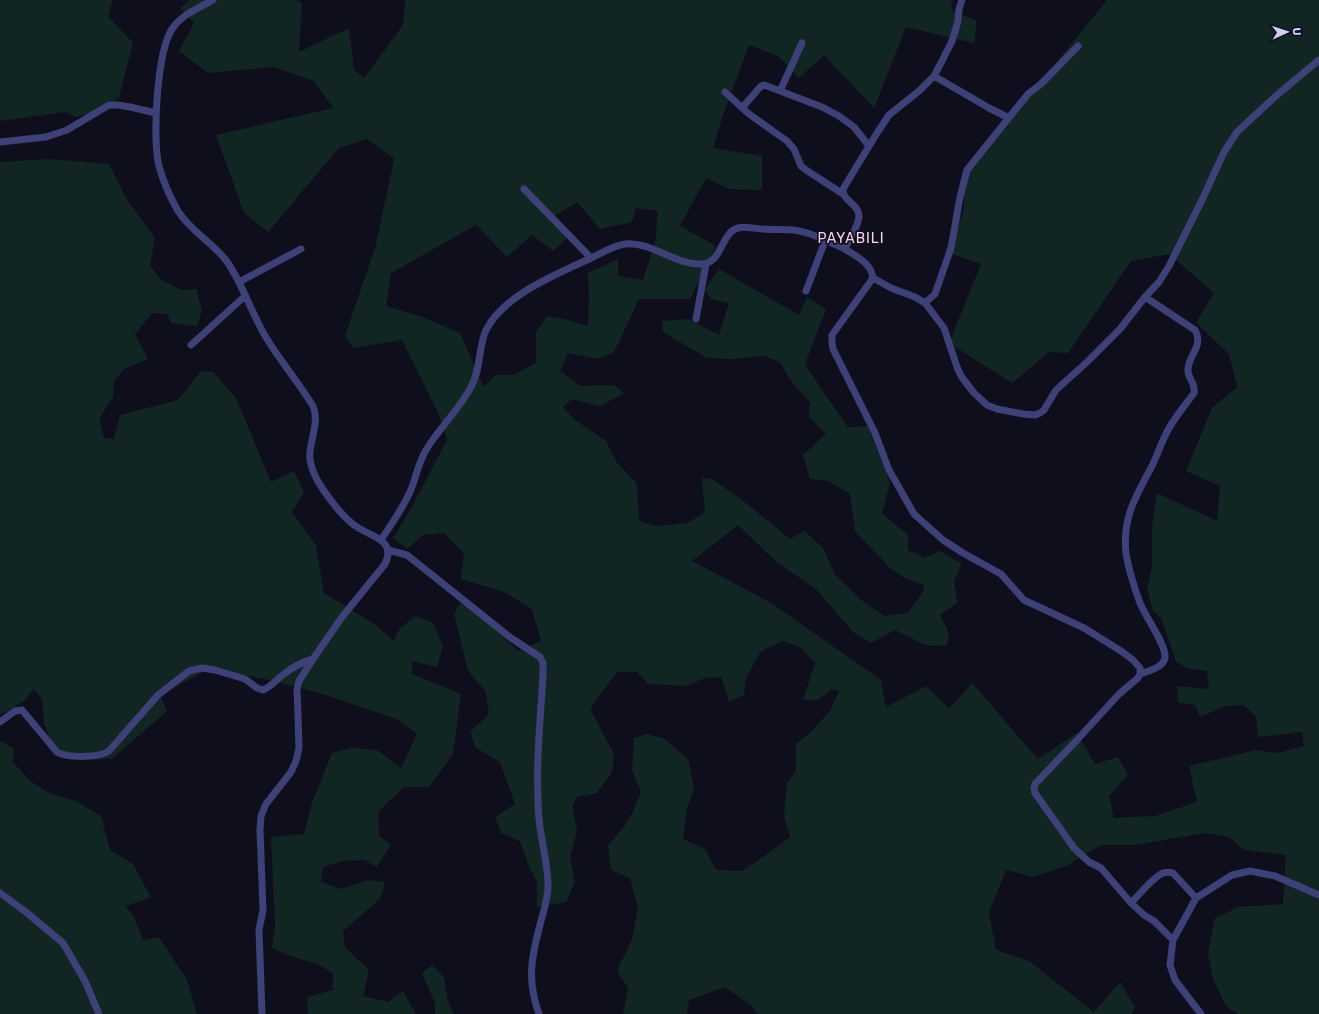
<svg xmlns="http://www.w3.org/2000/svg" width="1319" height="1014" viewBox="0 0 1319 1014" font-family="Rubik,sans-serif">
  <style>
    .green { fill: #112623; fill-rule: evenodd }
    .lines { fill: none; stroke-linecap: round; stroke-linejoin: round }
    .street { stroke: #3d4177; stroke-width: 7 }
    .labels { text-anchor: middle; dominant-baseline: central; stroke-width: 3.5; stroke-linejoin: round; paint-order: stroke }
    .quarter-label { font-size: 14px; letter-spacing: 1px; fill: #fad0ef; stroke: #0f0e1d }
  </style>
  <rect width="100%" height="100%" fill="#0f0e1d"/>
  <path class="green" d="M0,0H113L108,16L133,43L119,98L97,111L76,117L65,112L0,121Z
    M190,0H295L302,3L299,52L349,28L354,70L364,78L403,25L405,0H951L953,11L977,21L974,43L906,27L874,108L824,55L799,78L778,56L749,45L722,118L713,148L762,156V190L729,189L706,178L680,226L716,246L690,299H639L614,352L597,359L568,353L560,371L580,386L614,385L624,393L600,406L572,399L563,407L575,420L606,441L617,463L637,484L639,521L656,526L688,523L705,512L702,478L712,479L746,503L790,539L804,531L823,548L836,576L860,599L884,616L908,613L923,592L924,585L905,578L890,568L855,531L850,494L828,481L810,479L803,455L826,434L809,417L810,402L793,384L780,362L764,356L734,359L707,358L663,332L662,321L688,319L719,335L729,303L711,299L705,289L719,269L799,315L807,297L826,309L805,364L826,396L848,427L868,426L890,483L882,513L908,535V550L925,558L940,551L962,564L954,581L957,603L940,615L949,633L947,646L925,645L895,630L871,643L853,632L817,590L777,562L738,525L692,561L771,603L881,680L886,707L926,686L949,709L972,683L1038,759L1077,733L1095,764L1118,757L1128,775L1109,796L1114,818L1155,816L1197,802L1189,766L1256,750L1278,753L1304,746L1302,732L1258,737L1256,716L1243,705L1226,706L1200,717L1195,705L1178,702L1177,686L1209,689L1207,671L1186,668L1176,661L1161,618L1153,611L1147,589L1152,568V527L1157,493L1217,521L1220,486L1186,471L1212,408L1237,387L1229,354L1196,323L1214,293L1169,254L1131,261L1068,353L1049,352L1012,383L949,343L981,264L948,253L964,209V176L1107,0H1319V1014H1238L1226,1006L1213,979L1208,954L1215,918L1239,907L1283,904L1286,855L1244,850L1229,837L1205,833L1135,845H1101L1066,866L1033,877L1006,870L989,912L996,950L1029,961L1094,1012L1120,982L1135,1007L1131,1014H758L752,1006L725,987L689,1000L687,1014H623L628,988L617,971L632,939L638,908L630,878L611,870L608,845L624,827L632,814L641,792L632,770L634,738L647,734L665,739L688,759L694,788L687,809L683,839L705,849L716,870L742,871L763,857L790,837L784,816L787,783L796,771V744L811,732L830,711L839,691L831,689L818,700H803L815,663L800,647L783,641L761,651L746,678L744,695L729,701L721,677L705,678L686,686L648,684L637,672H617L590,709L614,754L612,772L597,793L577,797L572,806L577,831L570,857L575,882L566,902L537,907V882L528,864L520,841L501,833L495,817L515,804L500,762L476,748L470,732L489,714L486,692L468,671L454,614L460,603L476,611L518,651L541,641L532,609L504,592L461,579L464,553L444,533L423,535L407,549L393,538L409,512L447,440L439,415L402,340L353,348L345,336L376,245L394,159L367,139L339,148L268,232L244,213L216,135L333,108L314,81L274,67L208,73L179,51L194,23L180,8ZM577,202L600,229L632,222L636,208L658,211L655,243L643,280L618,276V259L588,273L589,298L588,326L568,320L547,316L536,332V363L513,375H495L484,387L460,333L422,317L386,306L391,273L476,225L507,257L532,235L553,251L568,237L552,218Z
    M48,159L109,164L126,198L155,238L150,265L160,279L181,290L196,289L202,310L197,326L171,323L167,314L152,313L135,334L148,359L124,369L114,381L113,397L99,419L104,438L114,439L120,415L178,400L201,371L213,372L236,398L271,482L294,471L304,492L292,512L316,545L324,593L374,624L394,641L400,628L416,616L433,623L443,646L437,667L412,661V674L461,694L453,754L429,787H404L378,812L379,836L391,845L377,867L364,860L342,861L323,867L321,882L341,889L368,880L385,882L380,899L343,931L345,947L369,970L363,996L388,1002L403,991L416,1014H308L307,997L333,990V973L317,964L290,956L272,948L275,925L271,837L304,834L312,803L332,753L352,748L377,750L401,768L417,734L396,719L326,695L265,679L220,670H206L160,696L167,711L112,759L85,760L66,758L57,754L44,724L42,699L34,689L24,701L4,713L0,714V162Z
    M0,741L14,748L13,762L30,781L51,794L76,801L101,816L110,850L133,864L151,898L125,906L133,915L143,940L159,937L187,980L197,1014H0Z
    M432,965L444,977L448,1001L454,1014H435V1003L422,973Z"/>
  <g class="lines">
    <path class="street" d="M213,0C199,8 181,15 172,29C157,52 152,139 159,166C163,181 170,197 178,211C191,232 214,243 228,263C244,287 252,315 267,339C281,362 299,383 313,406C319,420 312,436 310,451C308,470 322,489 333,503C339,511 346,519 354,525C370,537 397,539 385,564L342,617L313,659L299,681L297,690L298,715L299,748L296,761L291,772L266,804L261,816L260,830L263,910L259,930L262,1014
      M962,0L959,9L958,21L952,41L942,61L934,76L919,91L889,115L877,133L843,189C842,201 859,204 859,216C859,225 849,240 845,249C857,257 871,263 873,278L832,335V342L833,349L875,433L889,470L914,514L943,540L963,553L1001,574L1024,600L1084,628L1121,651L1133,660L1140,668V674L1138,678L1119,694L1077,740L1035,784L1034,788L1035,793L1074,848L1089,862L1101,868L1131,903L1144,915L1154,921L1173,940
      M934,76L989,108L1009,118
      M780,91L802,43
      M725,92L749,114L787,141L794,149L801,166L806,170L843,194
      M742,108L760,87L764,85L767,86L822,107L839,116L854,127L869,146
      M0,142L46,137L67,130L109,105H118L130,107L156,113
      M524,189L591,258
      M873,278L891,288L915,297L925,303L944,328L957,367L961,376L974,393L987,405L997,409L1023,414L1035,415L1040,413L1044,410L1056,390L1087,362L1120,329L1145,297L1159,282L1169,266L1202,200L1224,152L1237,132L1277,95L1319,60
      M239,282L301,249
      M806,291L825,241
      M925,303L935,294L951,248L960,197L967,170L1028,94L1041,84L1078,46
      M696,319L706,264
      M191,345L245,296
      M381,540C390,526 401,511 408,496C416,481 417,465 426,450C439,428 459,410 471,387C481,370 478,348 486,330C504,295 555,275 589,259C600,254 612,246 625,244C651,241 676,266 703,264C720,262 721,240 732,231C741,224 753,229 764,229C773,230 783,229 793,230C811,232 829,242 845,249
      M388,550L407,555L511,638L540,657L543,663V676C540,724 535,771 539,819C541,841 548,863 548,886C548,899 543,912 540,925C531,958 527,981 539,1014
      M1140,674C1148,671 1163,668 1165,658C1167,646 1145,616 1140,603C1135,590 1128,567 1126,553C1122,516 1137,495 1153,464C1158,453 1162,441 1168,430C1175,417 1185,405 1194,393C1196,383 1187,378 1188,369C1189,354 1204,346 1195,330L1145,297
      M0,722L15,711L22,710L57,752C67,758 99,758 109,751L158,695L189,671L202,668L215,670L245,679L257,688L263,690C271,687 277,679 284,674C293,667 302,662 313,659
      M0,893L26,912L63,943L85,981L99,1014
      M1131,903C1139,895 1153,877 1163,873C1166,872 1169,872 1173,873L1196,898
      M1201,1014L1175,980L1170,965L1173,940L1196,898L1232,875L1250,871L1275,876L1319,895"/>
  </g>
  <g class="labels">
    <g class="quarter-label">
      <text x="851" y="238">PAYABILI</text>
    </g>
  </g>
  <g transform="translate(1287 32) rotate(87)" stroke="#0f0e1d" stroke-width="3" paint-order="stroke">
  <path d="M0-3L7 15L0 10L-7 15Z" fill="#cfcefa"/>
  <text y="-6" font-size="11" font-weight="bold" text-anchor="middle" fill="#cfcefa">U</text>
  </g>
</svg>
